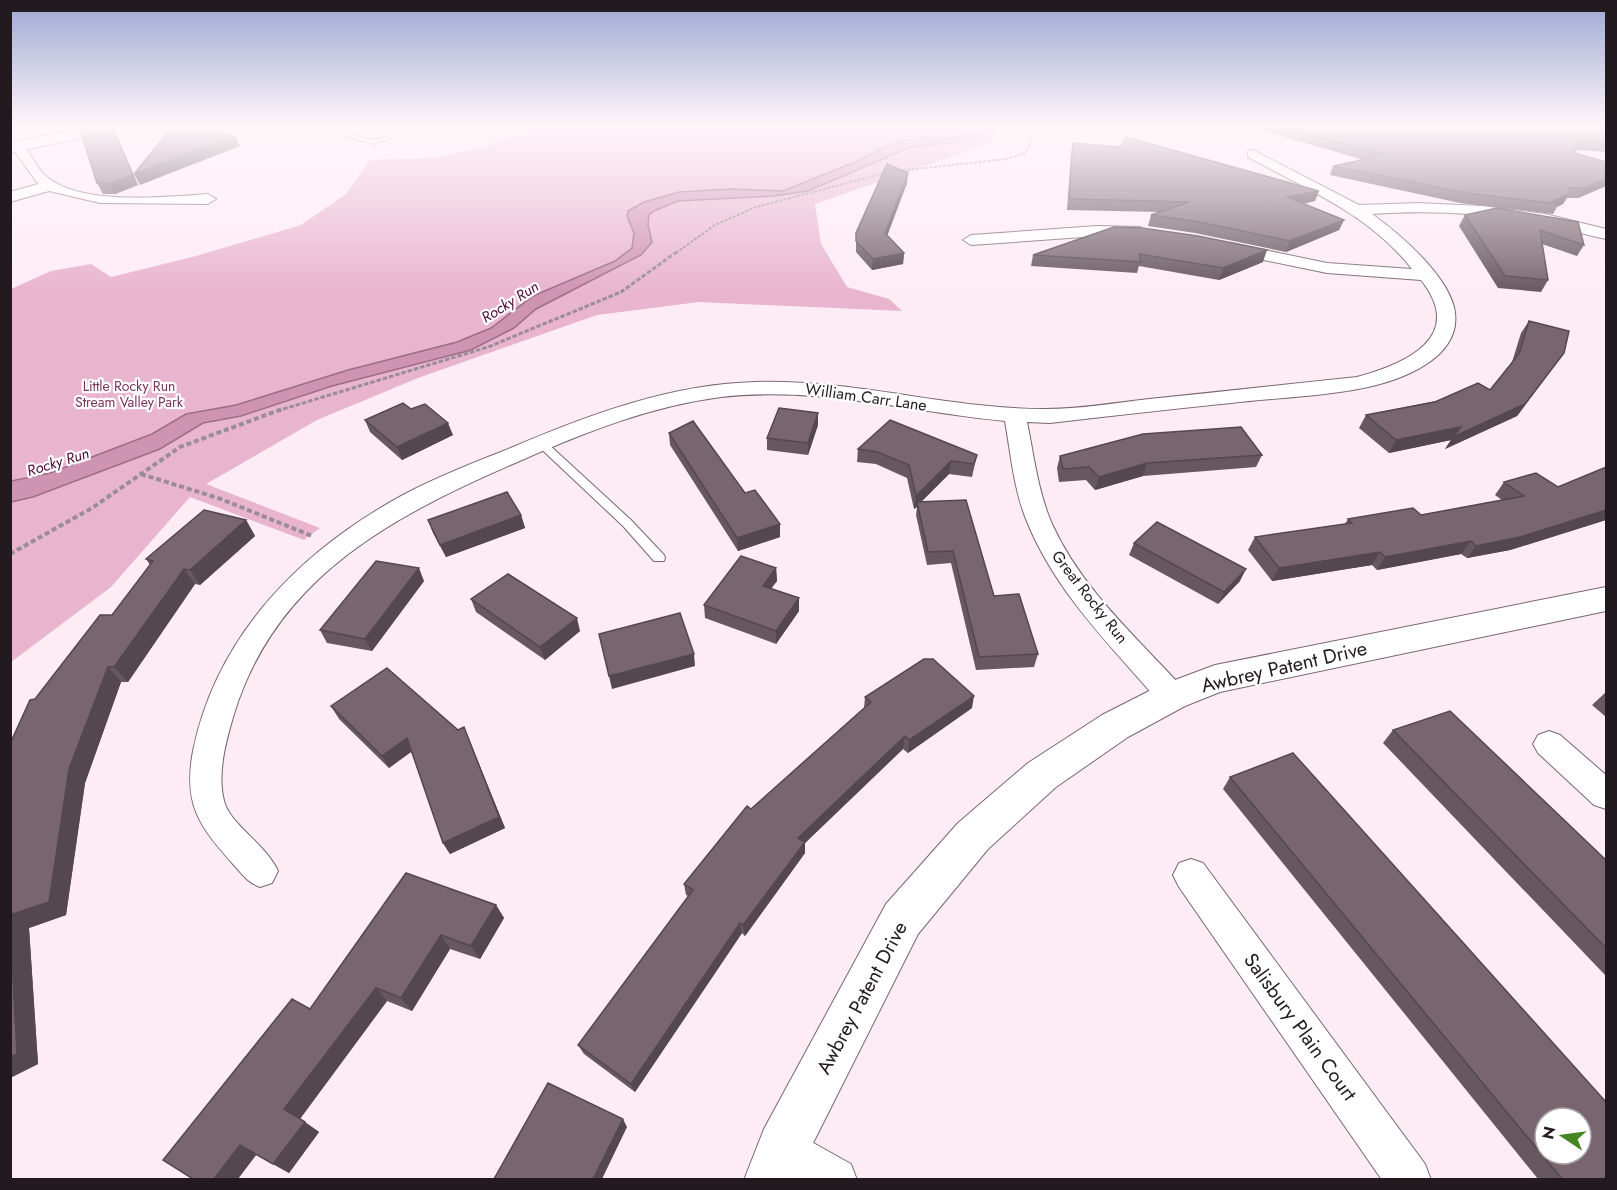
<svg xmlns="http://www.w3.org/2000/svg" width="1617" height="1190" viewBox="0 0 1617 1190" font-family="Jost,sans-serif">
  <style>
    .green { fill: #e8b4ce }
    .water { fill: #d094b3; stroke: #9c6f86; stroke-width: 1.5 }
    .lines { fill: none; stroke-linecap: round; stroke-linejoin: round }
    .lane-casing { stroke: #796670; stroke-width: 2 }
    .street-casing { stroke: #796670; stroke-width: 2 }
    .secondary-casing { stroke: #796670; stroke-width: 2 }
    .path-far2 { stroke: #9b8d94; stroke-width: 2; stroke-dasharray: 3 1.5; stroke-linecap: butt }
    .path-far1 { stroke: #9b8d94; stroke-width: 3; stroke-dasharray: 4.5 2; stroke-linecap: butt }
    .path { stroke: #9b8d94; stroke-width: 4; stroke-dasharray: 5 3; stroke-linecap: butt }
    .lane { fill: #fff; fill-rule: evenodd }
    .street { fill: #fff; fill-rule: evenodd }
    .secondary { fill: #fff; fill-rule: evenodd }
    .wall { fill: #67575f }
    .shaded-wall { fill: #54474e }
    .building { fill: #78656f; stroke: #54474e; stroke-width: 1.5; fill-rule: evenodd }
    .labels { text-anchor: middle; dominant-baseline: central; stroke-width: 4.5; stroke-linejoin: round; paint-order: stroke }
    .far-park-label { font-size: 14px; fill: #7b325d; stroke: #fff }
    .far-water-label { font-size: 15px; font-style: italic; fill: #4e0636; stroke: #fff }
    .street-label { font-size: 16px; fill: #221a1e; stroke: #fff }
    .near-street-label { font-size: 20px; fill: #221a1e; stroke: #fff }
  </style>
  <rect width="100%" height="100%" fill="#feecf4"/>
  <path class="green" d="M531,127H1026L987,137L999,140L815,204L821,244L847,287L889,299L902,311L699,302L597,315L418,378L317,420L206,484L320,528L304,540L190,497L111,587L11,662V289L51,271L91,264L111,277L196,256L301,225L346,194L370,160L434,158L489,145Z"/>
  <path class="water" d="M985,127H1004L978,135L967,141L911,147L808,191L774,196L678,201L654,211L649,215L648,225L652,242L641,255L536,309L514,328L471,350L332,386L241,416L203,423L160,449L33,497L11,502V481L50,473L152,434L186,414L236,405L348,370L457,342L491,328L533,296L615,261L632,248L634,233L627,216L628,211L644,202L679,192L730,189L783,191L855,162L894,142L918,138L956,137Z"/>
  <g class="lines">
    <g class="lane-casing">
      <path id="lane" d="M312,127C333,127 351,137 372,139C386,141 404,127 421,127L374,144Z
        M541,440L545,441L631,520L664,555L665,558L664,561H654L623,526L537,445L535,443Z"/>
    </g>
    <g class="street-casing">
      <path id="street" d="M18,142L23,143C31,155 38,172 51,180C88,205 165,197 208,194L216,199L208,204L100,203L49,191L10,202V192L38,184L11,146Z
        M1253,150L1359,205L1418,203L1482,206L1545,214L1606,229V239C1585,235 1565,228 1543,224C1487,213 1429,210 1372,214C1400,234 1445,273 1454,307C1466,359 1397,382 1358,389C1316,397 1273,398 1231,403C1171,409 1110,416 1050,423L1027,422C1034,456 1038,492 1052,524C1081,588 1136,637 1183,688L1187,696L1183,704L1172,708L1161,704C1113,648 1057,594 1028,524C1014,492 1011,455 1005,421C910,412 817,386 721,397C651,406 586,432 522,460C397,514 277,574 234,714C226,741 216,776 225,804C232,825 266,845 278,871L272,883L260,887C247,882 242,874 233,864C199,826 183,804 193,751C217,634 302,550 403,495C438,476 476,462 513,447C590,414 672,384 756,382C854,379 948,409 1045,409C1080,409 1115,403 1149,399C1218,392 1288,384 1357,377C1404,364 1467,338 1421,280L1327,273L1225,252L1223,248L1225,244L1231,243L1327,263L1412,269C1370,215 1306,189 1248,157V151Z
        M1097,226L1140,227L1148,232L1140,237L1097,236L971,245L963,240L971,235Z
        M1549,731L1560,735L1606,775V809L1594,805L1538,753L1533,744L1538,735Z
        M1191,859L1203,863L1425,1164L1431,1180H1382L1179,887L1173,875L1179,863Z
        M783,1126L851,1164L857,1180C820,1180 778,1189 761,1148L768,1133Z"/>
    </g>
    <g class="secondary-casing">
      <path id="secondary" d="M85,127H118L110,132L10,153V143Z
        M1606,587V611L1220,692L1185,706L1128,737L1056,787L988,849L918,934L805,1159L798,1180H744L764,1129L886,904L958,823L1028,763L1102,715L1159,686L1215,665Z"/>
    </g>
    <path class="path-far2" d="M898,171L1006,159L1025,153L1034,135L1045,127
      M676,253L715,225L756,207L885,173"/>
    <path class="path-far1" d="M277,411L488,347L621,292L678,251"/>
    <path class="path" d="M141,474L221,499L312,536
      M10,554L92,508L180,447L282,409"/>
    <use href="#lane" class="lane"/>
    <use href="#street" class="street"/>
    <use href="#secondary" class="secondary"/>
  </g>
  <path class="wall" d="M88,127H113L138,185L115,194H103L97,183Z
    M1250,127H1606V152L1576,150L1575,153L1606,162V186L1578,198H1567L1563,204L1557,207L1553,214L1460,203L1330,175L1333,166L1364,160Z
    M1073,143L1315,201L1303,204L1344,220L1339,230L1286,252L1195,233L1148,226L1151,215L1160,212L1067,210L1071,153Z
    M907,183L887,236L904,253L903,264L872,270L856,252V233Z
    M1497,208L1584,245L1577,256L1542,244L1548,280L1541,292L1498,288L1459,226L1465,215Z
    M1114,227L1263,262L1219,280L1139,266L1137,273L1031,266L1033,255Z
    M1529,321L1564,353L1517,416L1445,449L1451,440L1389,453L1359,428L1366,415L1490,390L1512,362L1521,333Z
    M411,409L453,435L402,460L370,432L365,420Z
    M818,425L808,455L767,450V438Z
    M669,433L745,493L780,537L738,551L670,445Z
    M858,449L977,455L972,477L949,474L921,502L1038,654L1034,667L976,670L951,563L927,565L916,515L917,507L914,509L907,478L876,464L857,462Z
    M1262,455L1256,467L1143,476L1095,490L1086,480L1059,482L1057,468L1060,456Z
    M1504,482L1606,520L1510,550L1467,558L1461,554L1377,570L1372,565L1272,581L1248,550L1255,537L1345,524L1348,519L1421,515L1502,500L1495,495Z
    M521,515L525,528L446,557L433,533L428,520Z
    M246,520L255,536L200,585L195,584L128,682H121L85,783L66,915L29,928L38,1064L10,1078V744L35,699L112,615L150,565L146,559Z
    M1134,543L1240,581L1218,604L1129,555Z
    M776,568L777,581L771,588L799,598V611L776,644L705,618L704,605Z
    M424,581L372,651L327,643L320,630Z
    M471,599L580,631L545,660L476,612Z
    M1606,692V717L1592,705Z
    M865,697L972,708L908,753L903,749L805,843V853L745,936L742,933L635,1092L584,1054L578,1045L688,896L686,895L684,884L751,809L864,708Z
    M331,706L458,730L464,727L505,828L450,854L443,843L411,751L389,768L339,719Z
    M1393,730L1606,860V976L1383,743Z
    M1230,777L1603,1179H1538L1223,789Z
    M496,905L504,918L480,959L450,949L412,1011L387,1001L300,1119L319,1132L289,1173L257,1155L310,1009Z"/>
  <path class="shaded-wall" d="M112,127L115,131L138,185L115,194L109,184Z
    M235,136L240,146L140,185L134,174Z
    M908,173L907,183L884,244L885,233Z
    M1606,179V186L1578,198L1584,188Z
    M1319,191L1315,201L1283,208L1287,197Z
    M1569,194L1563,204L1557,207L1559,204L1553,201Z
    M1344,220L1339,230L1286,252L1290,241Z
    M1267,250L1263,262L1219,280L1223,268Z
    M904,253L903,264L872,270L873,259Z
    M1564,353L1517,416L1445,449L1451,440L1389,453L1396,440L1461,427Z
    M818,413V425L808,455V443Z
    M448,423L453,435L402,460L397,447Z
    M951,461L949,474L918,505L917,502V507L914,509L916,496Z
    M1147,463L1143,476L1095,490L1099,477Z
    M1606,510V520L1510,550L1467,558L1476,546Z
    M521,515L525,528L446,557L440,545Z
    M246,520L255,536L200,585L190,570Z
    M780,524V537L738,551L737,538Z
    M1471,541L1461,554L1377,570L1385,557Z
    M1380,552L1372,565L1272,581L1279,568Z
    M419,568L424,581L372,651L365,639Z
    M776,568L777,581L764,598L763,586Z
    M184,569L195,584L128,682L114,667Z
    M1246,569L1240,581L1218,604L1224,592Z
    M799,598V611L776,644V631Z
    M577,618L580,631L545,660L540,647Z
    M694,654L695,666L612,689L609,676Z
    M108,667L121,682L85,783L66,915L29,928L38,1064L10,1078V915L69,769Z
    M974,696L972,708L908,753L909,740Z
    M464,727L505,828L450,854L443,843Z
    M905,736L903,749L805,843V853L745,936L743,925L798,838Z
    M407,738L414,750L389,768L382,756Z
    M496,905L504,918L480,959L471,946Z
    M740,923L742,933L635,1092L631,1084Z
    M441,935L450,949L412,1011L401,998Z
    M376,988L387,1001L299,1120L284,1109Z
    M623,1119L627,1127L602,1179H593Z
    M305,1122L319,1132L289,1173L273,1164Z
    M240,1145L257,1154L238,1179H214Z"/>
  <path class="building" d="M88,127H112L133,175L109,184L97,183L80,130Z
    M172,127H203L235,136L134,174Z
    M1284,127H1606V142L1577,140L1575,153L1606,162V179L1584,188H1568L1569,194L1553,201L1559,204L1465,193L1333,166L1386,155Z
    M1126,137L1319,191L1287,197L1344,220L1290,241L1199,222L1151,215L1189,202L1069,199L1073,143L1120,147Z
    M887,164L908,173L885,233L904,253L873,259L856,241V233Z
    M1497,208L1578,222L1584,245L1540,230L1548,280L1505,276L1465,215Z
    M1114,227L1142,228L1198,236L1267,250L1223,268L1139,254L1141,262L1033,255Z
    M1529,321L1569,331L1564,353L1525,404L1453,437L1461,427L1396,440L1366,415L1435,402L1478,383L1490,390L1519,354Z
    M403,403L411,409L425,404L448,423L397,447L365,420Z
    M779,408L818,413L808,443L767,438Z
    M890,420L977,455L974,464L951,461L916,496L909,465L877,452L858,449Z
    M693,421L745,493L755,490L780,524L737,538L669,433Z
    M1241,427L1262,455L1147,463L1099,477L1089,467L1063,469L1060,456L1143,434Z
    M1606,467V510L1520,537L1476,546L1471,541L1385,557L1380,552L1279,568L1255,537L1352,523L1348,519L1413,508L1421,515L1524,496L1504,482L1536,473L1558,487Z
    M507,492L521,515L440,545L428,520Z
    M966,500L994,596L1019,594L1038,654L979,657L953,551L928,552L917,502Z
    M204,510L246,520L190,570L184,569L114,667H108L69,769L49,902L10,915V744L30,700L35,699L100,615H112L153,561L146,559Z
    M1157,522L1246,569L1224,592L1134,543Z
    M741,556L776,568L763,586L799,598L776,631L704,605Z
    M376,561L419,568L365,639L320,630Z
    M508,574L577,618L540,647L471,599Z
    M680,613L694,654L609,676L599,634Z
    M924,659H933L974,696L909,740L905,736L798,838L805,842L743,925L740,923L631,1084L578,1045L693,890L684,884L747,806L751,809L871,702L865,697Z
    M387,668L458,730L464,727L499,817L443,843L407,738L382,756L331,706Z
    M1450,711L1606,860V948L1393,730Z
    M1293,753L1606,1102V1177L1603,1179H1562L1230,777ZM1545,1118H1581V1154H1545Z
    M406,873L496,905L471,946L441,935L401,998L376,988L284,1109L305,1122L273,1164L240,1145L214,1179H193L163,1160L292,999L310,1009Z
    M10,920L17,1054L10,1057Z
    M548,1083L623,1119L593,1179H494Z"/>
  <linearGradient id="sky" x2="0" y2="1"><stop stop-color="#9ea7d3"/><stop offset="0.43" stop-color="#fff6fa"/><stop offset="1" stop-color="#fff6fa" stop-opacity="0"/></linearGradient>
  <rect width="1617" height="294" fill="url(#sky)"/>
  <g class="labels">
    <g class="far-park-label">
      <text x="129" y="386">Little Rocky Run<tspan x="129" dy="16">Stream Valley Park</tspan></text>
    </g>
    <g class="far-water-label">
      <text transform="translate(510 302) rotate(-32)">Rocky Run</text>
      <text transform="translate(58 462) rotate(-17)">Rocky Run</text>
    </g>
    <g class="street-label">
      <text transform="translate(866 397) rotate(8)">William Carr Lane</text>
      <text transform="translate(1090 597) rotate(52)">Great Rocky Run</text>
    </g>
    <g class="near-street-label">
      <text transform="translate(1284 667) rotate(-13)">Awbrey Patent Drive</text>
      <text transform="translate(862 998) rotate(-62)">Awbrey Patent Drive</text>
      <text transform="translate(1300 1027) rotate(54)">Salisbury Plain Court</text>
    </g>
  </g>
  <rect width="1617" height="1190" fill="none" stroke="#221a1e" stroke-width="24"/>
  <g transform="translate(1563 1136) rotate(283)"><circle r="28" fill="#ffffff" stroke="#a7a3a5" stroke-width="1.5"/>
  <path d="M0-4.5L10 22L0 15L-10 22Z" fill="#478424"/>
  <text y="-9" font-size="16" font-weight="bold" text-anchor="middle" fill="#221a1e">N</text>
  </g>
</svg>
